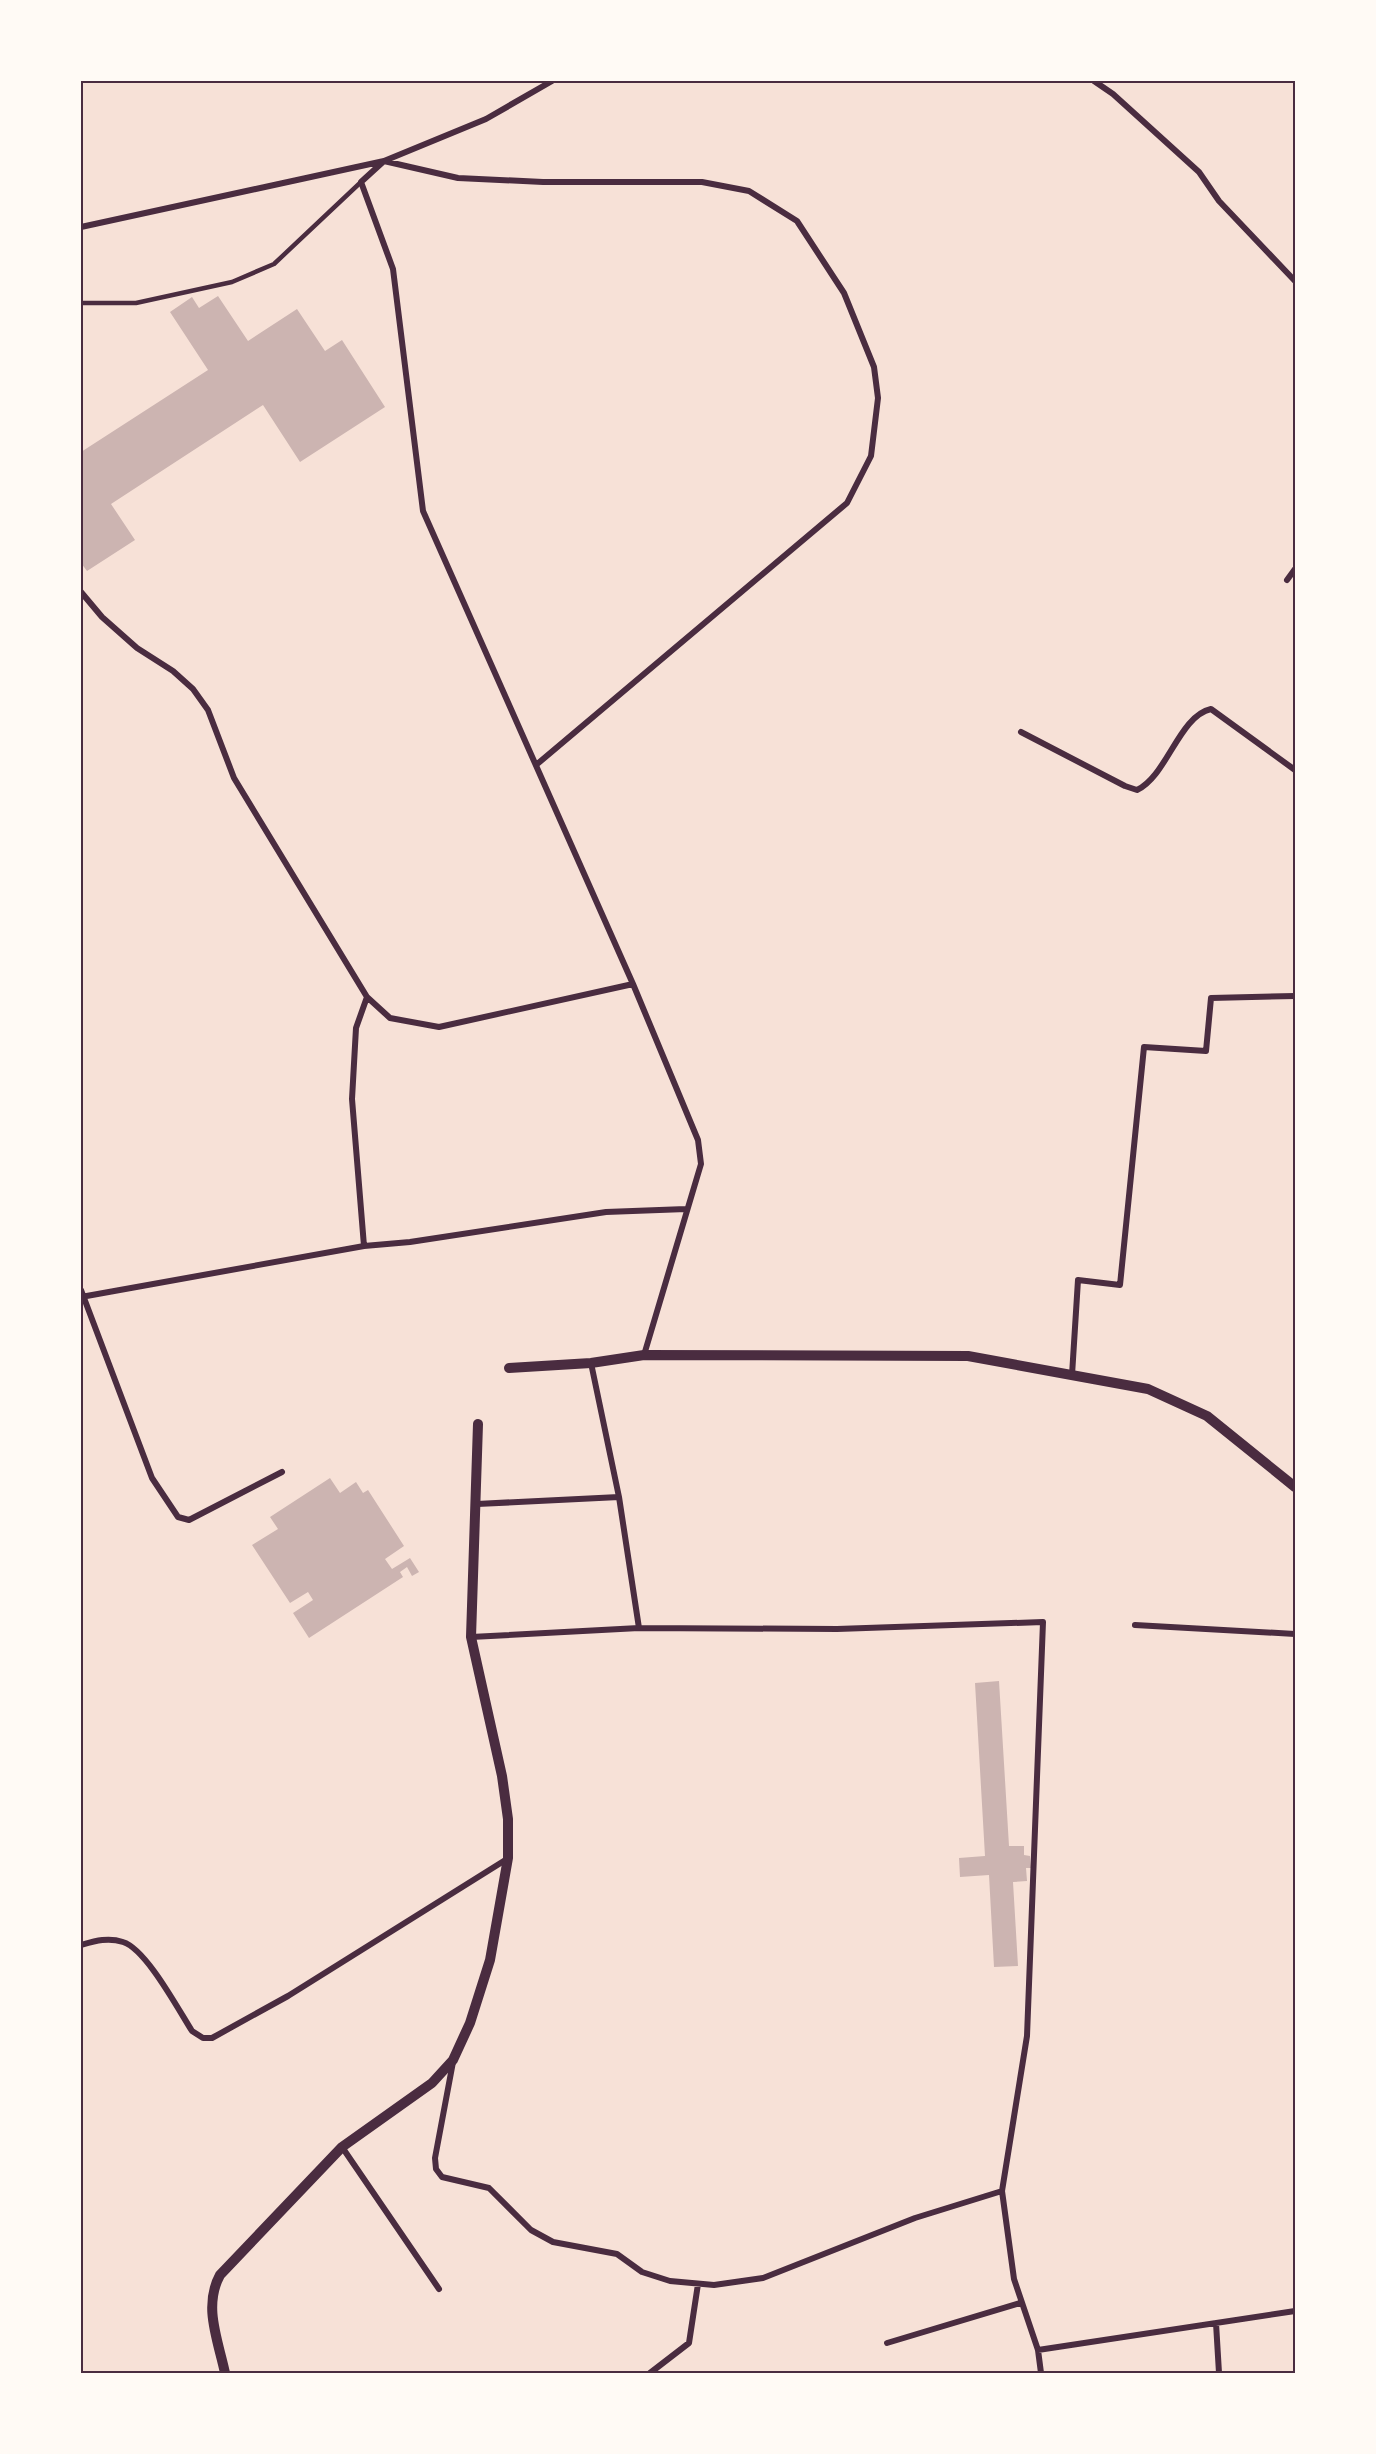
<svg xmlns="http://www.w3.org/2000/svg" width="1376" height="2454" viewBox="0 0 1376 2454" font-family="'Crimson Pro',serif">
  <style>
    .building { fill: #ccb4b1 }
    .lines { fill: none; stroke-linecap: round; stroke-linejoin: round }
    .service { stroke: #4a2c40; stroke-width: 4.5 }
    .minor { stroke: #4a2c40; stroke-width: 6 }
    .tertiary { stroke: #4a2c40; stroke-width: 10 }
    .neatline { fill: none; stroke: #4a2c40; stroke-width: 2 }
  </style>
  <rect width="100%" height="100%" fill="#f7e1d7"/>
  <path class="building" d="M218,296L248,341L297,309L325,351L342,340L385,407L300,462L263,405L111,504L135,540L87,571L81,563V452L208,370L170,312L192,297L199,308Z
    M330,1478L340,1493L356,1482L363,1493L368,1490L404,1546L385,1559L392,1569L410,1558L419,1572L412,1576L407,1567L400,1572L403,1577L309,1638L293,1613L313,1600L308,1592L290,1603L252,1545L278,1529L270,1517Z
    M999,1681L1009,1846H1024V1855L1030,1856L1031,1868H1026L1027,1881L1013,1882L1018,1966L994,1967L989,1875L960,1877L959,1858L985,1856L975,1683Z"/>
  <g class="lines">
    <path class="service" d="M81,303H136L232,282L274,264L361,182"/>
    <path class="minor" d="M552,81L486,119L384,161L361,182L393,269L423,511L633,984L698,1140L701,1164L644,1355
      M1094,81L1113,94L1199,172L1219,201L1295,281
      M81,227L384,161L458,178L543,182H702L749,191L797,221L844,293L874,367L878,398L871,456L847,503L536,765
      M1287,580L1295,569
      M81,592L102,617L137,648L173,671L193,689L208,710L234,778L367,997L390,1018L439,1027L633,984
      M1021,732L1125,786L1137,790C1167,776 1179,716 1211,709L1295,770
      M364,1246L352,1099L356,1028L367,997
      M81,1290L152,1478L178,1517L189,1520L282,1472
      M81,1297L364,1246L410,1242L606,1212L686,1209
      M591,1363L619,1497L639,1628
      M1072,1375L1078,1280L1120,1285L1144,1047L1206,1051L1211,998L1295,996
      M477,1504L619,1497
      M1135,1625L1295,1634
      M471,1637L639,1628L837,1629L1043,1622L1027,2036L1002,2191L1014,2279L1038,2350L1041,2373
      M81,1945C95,1941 108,1937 123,1942C146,1949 178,2009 192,2031L203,2038H212L288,1996L507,1859
      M453,2062L435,2158L436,2169L442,2177L489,2188L531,2230L553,2242L617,2254L642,2272L670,2281L714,2285L763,2278L915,2218L1002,2191
      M342,2147L439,2289
      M1216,2323L1219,2373
      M887,2343L1020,2303
      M1038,2350L1295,2311
      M650,2373L689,2343L698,2284"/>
    <path class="tertiary" d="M509,1368L591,1363L644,1355L968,1356L1148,1389L1207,1416L1295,1487
      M225,2373C218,2340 203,2306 220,2275L342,2147L432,2083L453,2060L470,2023L490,1960L508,1858V1819L502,1776L471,1637L478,1424"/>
  </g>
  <rect width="1376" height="2454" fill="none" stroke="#fffaf5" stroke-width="165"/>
  <rect x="82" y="82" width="1212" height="2290" class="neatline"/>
</svg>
